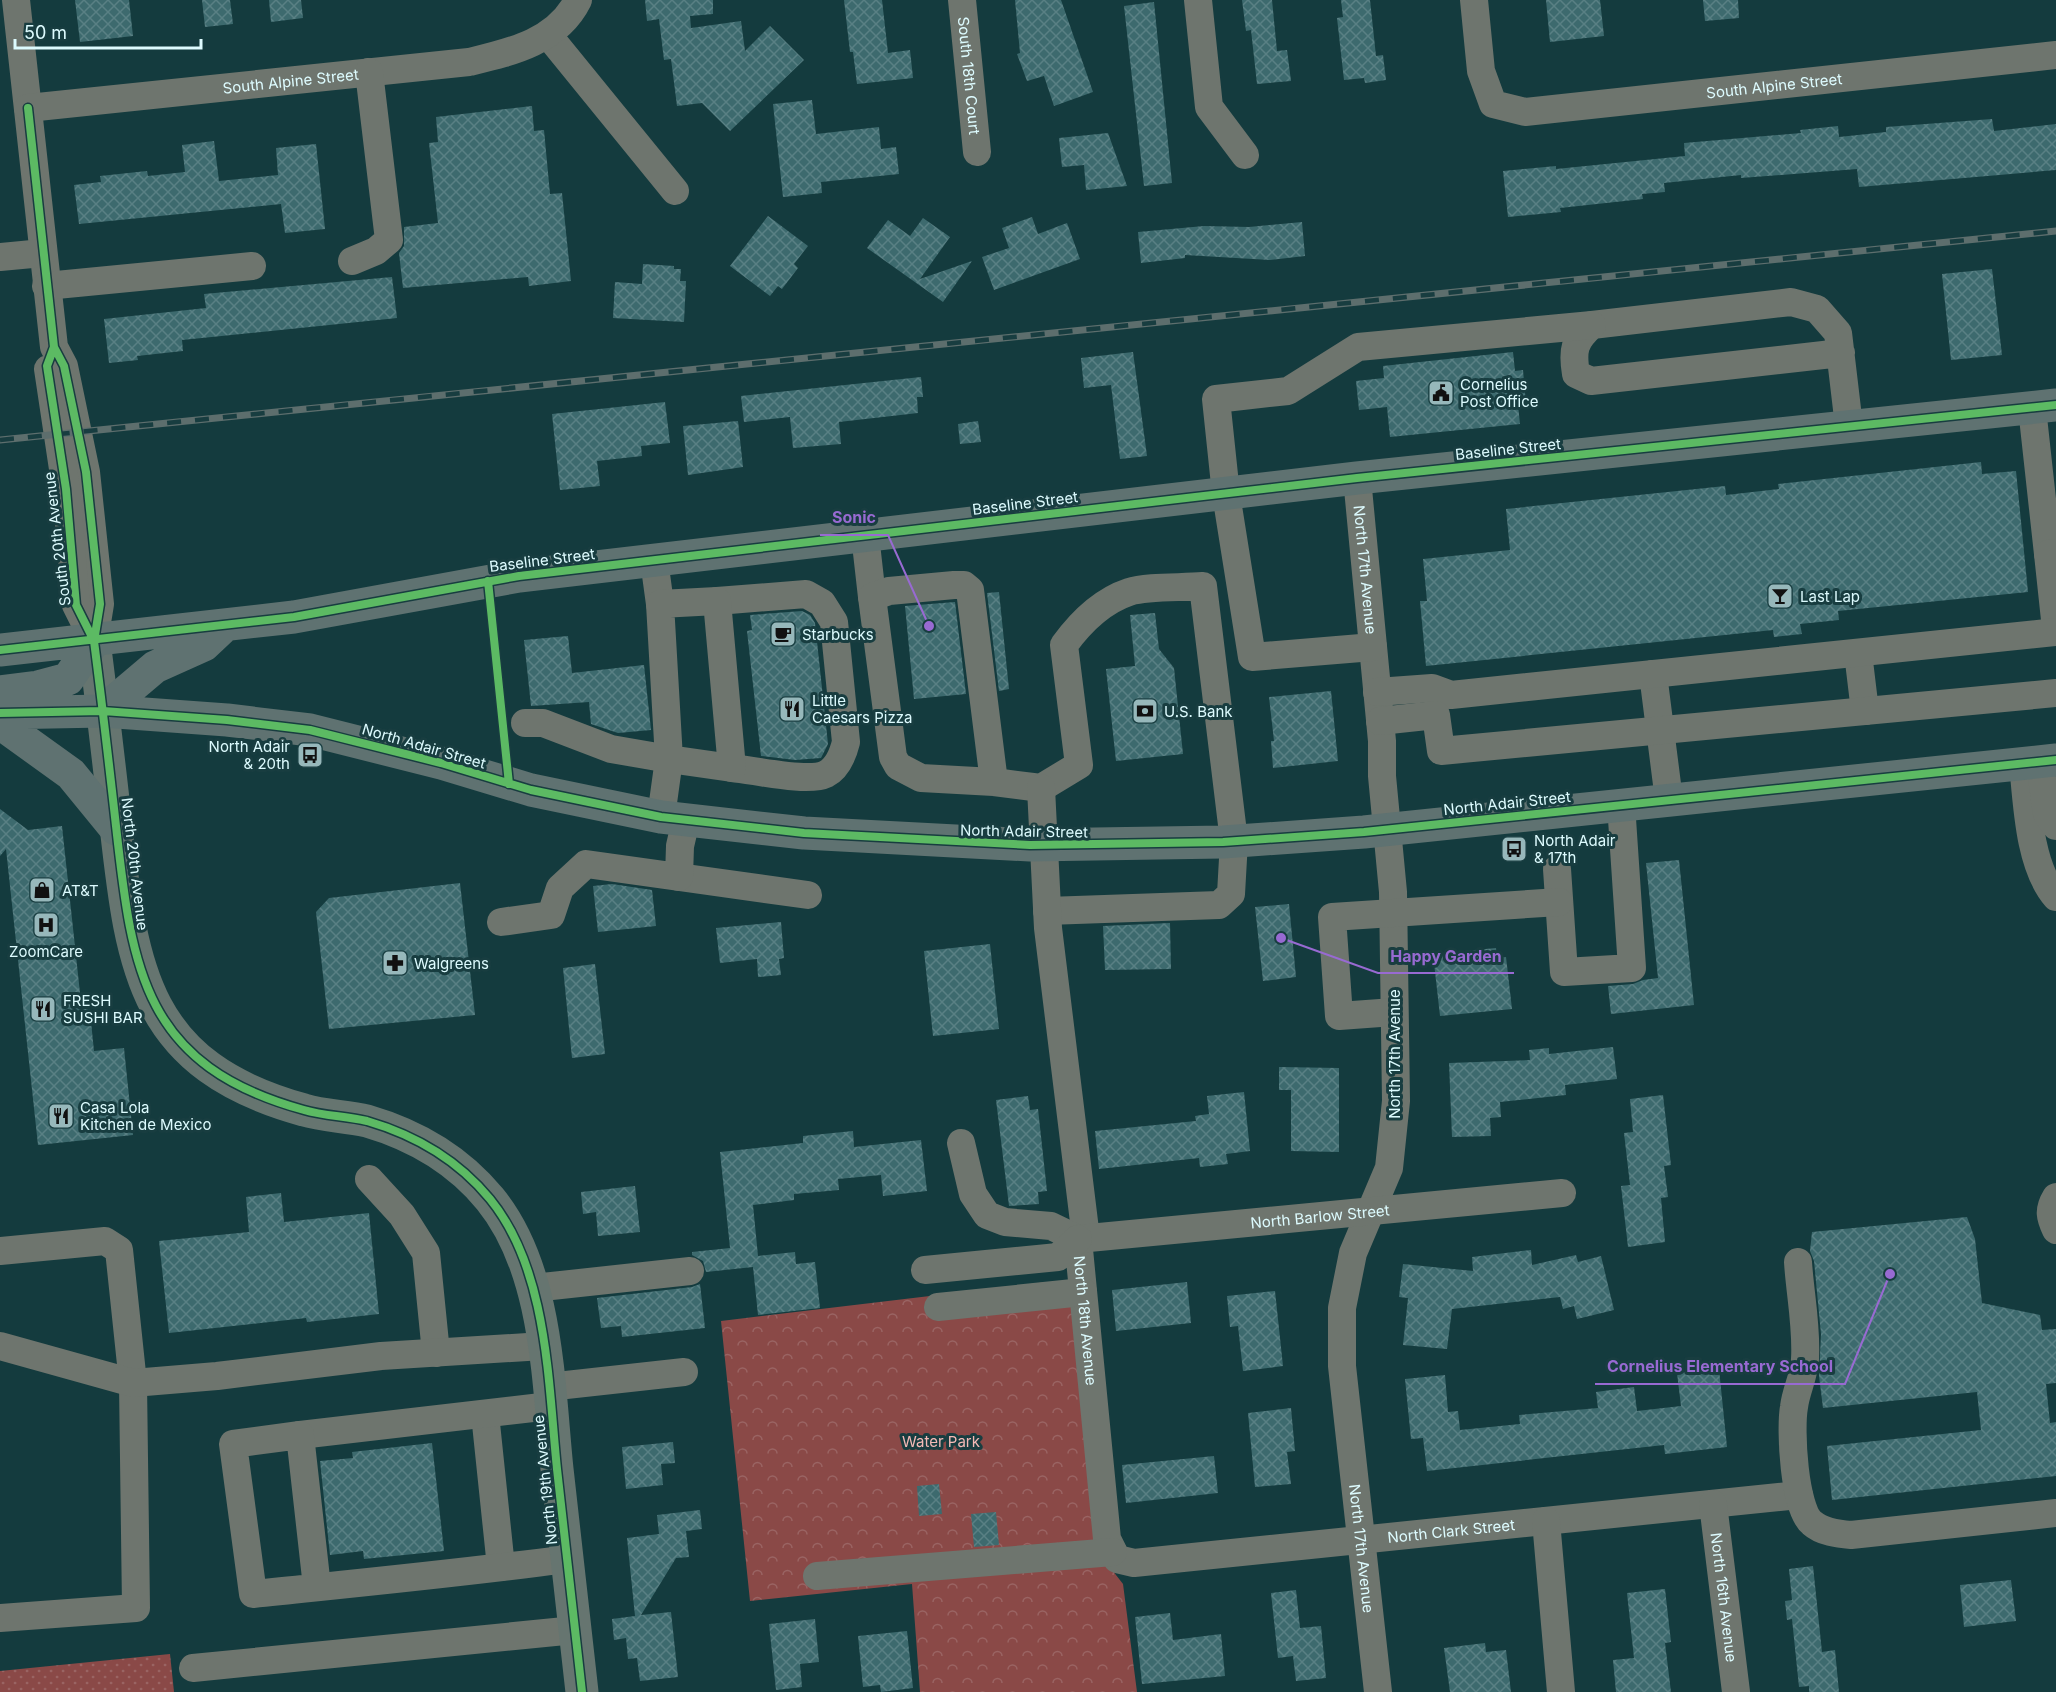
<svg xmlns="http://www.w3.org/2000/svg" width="2056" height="1692" viewBox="0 0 2056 1692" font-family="Inter,sans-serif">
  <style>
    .grass { fill: url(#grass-dots) }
    .park { fill: url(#park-crowns) }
    .building { fill: url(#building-cross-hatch) }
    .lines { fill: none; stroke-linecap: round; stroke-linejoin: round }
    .minor { stroke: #6e756e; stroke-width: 28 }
    .major { stroke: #667570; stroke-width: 33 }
    .highway { stroke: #5f7271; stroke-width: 33 }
    .rail-casing { stroke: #5d6e6d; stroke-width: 7 }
    .rail { stroke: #183d40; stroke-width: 4.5; stroke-dasharray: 14; stroke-linecap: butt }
    .cycleway-casing { stroke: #183d40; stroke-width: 11 }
    .cycleway { stroke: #5cba63; stroke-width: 8 }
    .labels { text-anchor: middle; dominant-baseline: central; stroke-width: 6; stroke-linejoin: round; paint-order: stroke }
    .street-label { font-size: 15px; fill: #ddfbfe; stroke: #183d40 }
    .poi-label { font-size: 15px; fill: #ddfbfe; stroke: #183d40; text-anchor: start }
    .park-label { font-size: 15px; fill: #f5bab6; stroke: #183d40 }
    .leader { fill: none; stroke: #986ad2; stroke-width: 2 }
    .callout-dot { fill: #986ad2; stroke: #183d40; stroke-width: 2 }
    .callout-label { font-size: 16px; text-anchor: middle; font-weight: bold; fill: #986ad2; stroke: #183d40; stroke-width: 6; stroke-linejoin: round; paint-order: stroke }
  </style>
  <defs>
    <pattern id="grass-dots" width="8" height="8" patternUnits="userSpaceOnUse" patternTransform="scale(1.5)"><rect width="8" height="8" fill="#8a4947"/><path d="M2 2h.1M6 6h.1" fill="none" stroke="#9a6463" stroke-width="1.8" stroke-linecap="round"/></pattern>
    <pattern id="park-crowns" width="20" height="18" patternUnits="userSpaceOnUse" patternTransform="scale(1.5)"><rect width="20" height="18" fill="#8a4947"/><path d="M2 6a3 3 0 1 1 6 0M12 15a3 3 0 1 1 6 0" fill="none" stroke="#9a6463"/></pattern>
    <pattern id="building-cross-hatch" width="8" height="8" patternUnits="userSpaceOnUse" patternTransform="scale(1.5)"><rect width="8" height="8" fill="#3d6a6e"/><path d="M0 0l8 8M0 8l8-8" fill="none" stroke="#598084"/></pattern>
  </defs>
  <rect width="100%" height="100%" fill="#143b3e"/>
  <path class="grass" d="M170,1654L174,1692H0V1671Z"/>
  <path class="park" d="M1047,1282L1074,1306L1109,1566L1123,1584L1137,1692H920L912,1584L750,1601L721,1321Z"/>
  <path class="building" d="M75,0H129L133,36L80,42Z
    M202,0H230L233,24L205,27Z
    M269,0H301L303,18L271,22Z
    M645,0H713V14L690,16L691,28L741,21L745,51L770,26L804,60L730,131L702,103L677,106L671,59L664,60L659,19L647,21Z
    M844,0H882L888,53L910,50L913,78L857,84L853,52H850Z
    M1015,0H1061L1093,92L1054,106L1044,76L1027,81L1017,54L1020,53Z
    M1242,0H1272L1277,51L1287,50L1291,81L1257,84L1251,30L1246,31Z
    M1341,0H1370L1376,56L1383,55L1386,80L1365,83L1364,78L1344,80L1337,18L1343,17Z
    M1546,0H1600L1604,36L1550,42Z
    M1703,0H1738L1739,18L1705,21Z
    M1154,2L1172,183L1144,186L1124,6Z
    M812,100L816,134L879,127L881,149L896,147L899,174L821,182L822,193L783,197L773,104Z
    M532,106L534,131L544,130L550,194L562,193L571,281L529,286L528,277L403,288L399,253L404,246V227L438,223L429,143L438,142L436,117Z
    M1992,119L1994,131L2056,124V170L1859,187L1857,169L1741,178V175L1664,183L1665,192L1642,194L1643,199L1560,208L1561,212L1508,217L1503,171L1556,166V169L1685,156L1684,143L1801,133L1800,130L1838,126L1839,137L1886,132V127Z
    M1108,133L1127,186L1086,190L1084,165L1062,167L1059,138Z
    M214,141L219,181L278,175L276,148L316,144L325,229L285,233L281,204L79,224L74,185L101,182L100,176L147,171L148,176L185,172L182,145Z
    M768,216L808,246L794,264L798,268L782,289L778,286L770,296L730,266Z
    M1032,217L1038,234L1067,223L1080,259L994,290L982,257L1009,248L1002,228Z
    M923,218L950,237L920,279L972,261L943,302L867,248L888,220L910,236Z
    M1302,222L1305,256L1270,260L1185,255V258L1141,263L1138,232L1204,226L1249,227Z
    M643,264L674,266V269H681L680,281H686L684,322L613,318L615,282L642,284Z
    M1992,269L2002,355L1951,360L1942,274Z
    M392,277L397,318L182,340L183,351L137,356L138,360L109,363L104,319L206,308L204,294Z
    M1133,352L1147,456L1120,459L1111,385L1084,388L1081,358Z
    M1513,352L1515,371L1523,370L1526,404L1518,405L1520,424L1390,437L1387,407L1359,410L1356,381L1384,378L1383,366Z
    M921,377L923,397H917L918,413L839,422L841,444L793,448L790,417L744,422L741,396Z
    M665,402L670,443L641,446L642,456L597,461L600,486L560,490L552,414Z
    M738,421L743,467L688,475L683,426Z
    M978,421L981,442L960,444L958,424Z
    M1981,462L1982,474L2016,471L2028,592L1838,611L1839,620L1800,624L1802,634L1774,637L1773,630L1426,666L1420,601H1427L1423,559L1510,550L1506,509L1725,486L1726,495L1779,489L1778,484Z
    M999,592L1009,689L999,691L987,593Z
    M955,602L966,694L914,699L905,606Z
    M802,611L810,615L815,623L828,744L821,758L795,760L761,756L747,631L752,630L750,615Z
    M1155,613L1159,649L1174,668L1183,754L1116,761L1106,669L1135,666L1130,615Z
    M568,636L572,673L644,665L651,730L618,733L591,724L589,702L531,706L524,640Z
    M1331,691L1338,761L1273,768L1271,741H1274L1269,697Z
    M0,809L28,830L62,826L80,993L88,992L94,1051L124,1048L133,1135L38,1145L6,849L0,856Z
    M1679,860L1694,1005L1611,1014L1608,986L1633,984L1643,980L1658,978L1646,863Z
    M460,883L475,1015L329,1029L316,912L329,898Z
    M612,884L652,890L656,926L598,932L593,886Z
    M1289,904L1296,977L1263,981L1255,907Z
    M781,922L784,958L779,959L781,975L758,977L757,959L720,963L716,928Z
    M1170,923L1171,969L1105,970L1103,926Z
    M990,944L999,1029L933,1036L924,951Z
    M1496,948L1497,958L1506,957L1512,1009L1440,1016L1433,954Z
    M595,964L605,1054L572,1058L563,968Z
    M1613,1047L1617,1079L1565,1085L1566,1095L1500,1102L1501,1117L1490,1118L1491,1136L1452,1137L1449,1063L1530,1060L1529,1050L1549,1048V1054Z
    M1279,1067L1339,1068V1152L1291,1151V1090H1279Z
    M1244,1092L1250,1151L1226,1154L1228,1164L1200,1167L1199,1158L1099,1169L1095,1131L1196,1121L1195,1116L1209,1114L1207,1096Z
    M1663,1095L1671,1165L1664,1166L1668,1197L1661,1198L1665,1242L1628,1247L1621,1186L1630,1185L1624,1133L1633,1132L1630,1099Z
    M1028,1096L1030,1110L1038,1109L1047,1191L1038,1192L1039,1204L1009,1206L996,1100Z
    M853,1131L854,1147L921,1140L927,1191L883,1196L881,1175L838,1179L839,1190L794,1194V1200L753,1205L758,1256L795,1252L796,1264L815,1262L820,1308L758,1315L753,1267L706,1272L703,1261L692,1255V1252L730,1248L720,1152L803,1143V1136Z
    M635,1186L640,1232L598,1236L596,1212L583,1214L581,1192Z
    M281,1193L284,1222L369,1213L379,1314L307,1322L306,1318L169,1333L159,1241L249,1232L246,1197Z
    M1967,1217L1975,1239L1982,1303L2040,1315L2042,1330L2056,1329V1383L2046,1384L2050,1423L2056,1422V1476L1832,1500L1827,1446L1981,1430L1977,1392L1823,1408L1819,1376L1821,1334L1814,1261L1810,1251L1812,1232Z
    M1531,1250L1532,1265L1576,1255L1578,1262L1601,1256L1614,1310L1577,1319L1574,1306L1563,1309L1560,1297L1452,1309L1447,1349L1403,1345L1408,1298L1399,1297L1403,1264L1473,1271L1472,1257Z
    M1187,1282L1191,1323L1116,1331L1112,1290Z
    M700,1284L705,1328L622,1337L621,1326L601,1328L597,1298L692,1287Z
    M1275,1291L1283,1366L1243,1371L1238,1326L1230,1327L1227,1296Z
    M1719,1369L1727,1447L1665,1454L1664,1445L1427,1471L1423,1438L1411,1439L1405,1379L1445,1375L1448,1412L1458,1411L1460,1430L1520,1424L1519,1415L1598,1408L1596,1392L1634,1387L1637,1411L1681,1406L1677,1373Z
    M1291,1408L1295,1451L1287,1452L1291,1484L1255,1487L1248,1413Z
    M673,1442L675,1463L661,1464L663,1485L626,1489L622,1447Z
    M432,1443L444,1551L364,1559L363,1551L330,1555L320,1461L353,1458L352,1452Z
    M1214,1456L1218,1493L1126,1503L1122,1465Z
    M939,1484L942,1514L919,1516L917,1486Z
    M700,1510L702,1529L686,1531L689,1557L676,1558L641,1615L671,1612L678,1677L640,1681L637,1658L628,1659L626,1638L614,1640L612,1619L635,1616L627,1538L659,1534L657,1515Z
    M996,1512L999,1545L974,1547L971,1514Z
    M1813,1566L1822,1652L1835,1650L1839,1692H1809V1686L1799,1687L1792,1619L1787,1620L1785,1601L1792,1600L1789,1569Z
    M2011,1580L2016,1621L1964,1627L1960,1585Z
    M1665,1589L1671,1642L1665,1643L1671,1692H1616L1613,1660L1634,1658L1627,1593Z
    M1296,1590L1300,1628L1321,1626L1326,1678L1296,1681L1293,1656L1278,1658L1271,1593Z
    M1170,1613L1173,1640L1221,1634L1225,1676L1142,1684L1135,1617Z
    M815,1619L819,1662L800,1664L802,1687L776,1690L769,1624Z
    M907,1631L913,1688L881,1692L880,1685L863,1687L858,1636Z
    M1485,1643L1486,1652L1506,1650L1511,1692H1450L1444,1648Z"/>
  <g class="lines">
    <g class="minor">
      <path d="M16,0L54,347L64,366L86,472L100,604L94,641"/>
      <path id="s1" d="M962,0L977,152"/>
      <path d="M1198,0L1209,107L1245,155"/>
      <path id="s2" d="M1474,0L1481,71L1493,104L1525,112L2056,55"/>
      <path d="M548,35L675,191"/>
      <path id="s3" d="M28,108L469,62C511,52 557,42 578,0"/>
      <path d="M0,257L43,253"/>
      <path d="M352,261L376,251L389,240L369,72"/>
      <path d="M46,286L252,266"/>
      <path d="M1841,353L1591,381L1576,374C1572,350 1574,341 1592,325L1791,302L1817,309L1838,333L1849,426"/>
      <path d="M48,369L66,489L76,605L94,641"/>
      <path d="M2032,408L2048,554"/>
      <path id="s4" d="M1357,478L1382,741V776L1393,892L1396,1101L1389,1168L1353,1253L1342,1308V1366L1378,1692"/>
      <path d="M865,535L872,597"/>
      <path d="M2056,553L2048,554L2056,629"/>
      <path d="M654,560L660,604"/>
      <path d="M717,601L806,594L822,603L834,622L846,742C843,754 838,768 826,774C808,783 754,770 732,768"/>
      <path d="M1373,647L1252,657L1226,494L1216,399L1288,391L1358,347L1592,325"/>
      <path d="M1858,653L1865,711"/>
      <path d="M1653,674L1669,800"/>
      <path d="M1377,692L1432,688L1451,695L2056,632"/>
      <path d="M1380,721L1436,715L1441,751L2056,693"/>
      <path d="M525,723H543L611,749L669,759L660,604L717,601L732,768L669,759L661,817"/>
      <path d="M2023,763C2027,804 2029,866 2056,897"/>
      <path d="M2042,778L2047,814L2056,826"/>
      <path d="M994,782L970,590L964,585H954L889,591L872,597L893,757L898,766L921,778L994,782L1041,788L1079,765L1064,645C1080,623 1102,601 1129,592C1148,586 1182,588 1203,586L1234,841L1231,894L1219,905L1047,911"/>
      <path d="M1041,788L1048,928L1086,1238"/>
      <path d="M1557,869L1564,972L1632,968L1621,804"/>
      <path d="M679,877L808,895"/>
      <path d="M501,922L551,915L560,888L586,864L679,877L680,846L686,820"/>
      <path d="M1394,1012L1339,1016L1332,917L1559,902"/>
      <path d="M961,1143L973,1194L987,1215L1005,1222L1051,1226L1078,1239"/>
      <path d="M369,1179L402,1215L426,1253L436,1353"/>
      <path d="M2056,1197C2048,1210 2050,1217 2056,1230"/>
      <path id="s5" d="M1078,1239L1107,1539L1117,1559L1134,1563L1799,1495"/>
      <path id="s6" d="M1078,1239L1562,1193"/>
      <path d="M0,1251L105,1241L119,1250L133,1383L136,1608L0,1618"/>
      <path d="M1798,1262C1800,1294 1807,1327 1805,1359C1804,1377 1796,1390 1794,1407C1790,1429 1794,1509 1812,1523C1822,1532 1838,1534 1851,1535L2056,1513"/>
      <path d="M925,1270L1058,1257L1078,1239"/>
      <path d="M533,1288L690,1271"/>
      <path d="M938,1307L1083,1292"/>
      <path d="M0,1346L133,1383L217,1376L381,1356L543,1346"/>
      <path d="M548,1387L684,1372"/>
      <path d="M485,1414L501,1567"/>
      <path d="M300,1435L550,1406"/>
      <path id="s7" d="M1713,1504L1736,1692"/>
      <path d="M1546,1521L1561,1692"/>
      <path d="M817,1576L1113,1552"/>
      <path d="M317,1587L300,1435L233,1444L253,1594C358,1583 463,1573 567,1559"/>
      <path d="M193,1668L575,1630"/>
    </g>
    <path class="major" d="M94,641C102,703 109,764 116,826C132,971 144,1066 304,1110C324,1116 346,1116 367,1121C415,1135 458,1160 490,1199C548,1270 548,1382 557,1469C565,1543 574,1618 582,1692"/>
    <path class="highway" d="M0,650L294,617L519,576L1357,478L2056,405
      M0,692L38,687L68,679L94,641
      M103,711L155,667L204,645L221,629
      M0,713L103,711L227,720L310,730L441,763L531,790L661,817L804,833L1030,845L1223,842L1364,832L2056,760
      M0,723L71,774L116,829"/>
    <g class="rail-casing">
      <path id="rail" d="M0,440L2056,231"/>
    </g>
    <use href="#rail" class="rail"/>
    <g class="cycleway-casing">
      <path id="cycleway" d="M28,108L54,347L64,366L86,472L100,604L94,641C102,703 109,764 116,826C132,971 144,1066 304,1110C324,1116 346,1116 367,1121C415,1135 458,1160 490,1199C548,1270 548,1382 557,1469C565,1543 574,1618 582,1692
        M54,347L47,366L66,489L76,605L94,641
        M488,581L509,784
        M0,650L294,617L519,576L1357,478L2056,405
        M0,713L103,711L227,720L310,730L441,763L531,790L661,817L804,833L1030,845L1223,842L1364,832L2056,760"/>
    </g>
    <use href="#cycleway" class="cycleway"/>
  </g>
  <defs>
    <g id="civic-square" transform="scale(1.35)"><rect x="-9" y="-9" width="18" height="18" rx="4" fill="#97b8bb" stroke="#183d40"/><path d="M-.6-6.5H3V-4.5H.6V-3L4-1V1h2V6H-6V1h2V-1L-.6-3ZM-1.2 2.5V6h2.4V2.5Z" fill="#111"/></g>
    <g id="bar-square" transform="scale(1.35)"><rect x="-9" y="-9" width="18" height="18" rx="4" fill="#97b8bb" stroke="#183d40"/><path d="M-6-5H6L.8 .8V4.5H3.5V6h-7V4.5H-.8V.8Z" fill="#111"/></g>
    <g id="cafe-square" transform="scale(1.35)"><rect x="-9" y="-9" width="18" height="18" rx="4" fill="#97b8bb" stroke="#183d40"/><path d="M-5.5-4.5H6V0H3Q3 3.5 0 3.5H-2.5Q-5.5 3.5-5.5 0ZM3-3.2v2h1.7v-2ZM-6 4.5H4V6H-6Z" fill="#111"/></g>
    <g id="restaurant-square" transform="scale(1.35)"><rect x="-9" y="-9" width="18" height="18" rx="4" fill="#97b8bb" stroke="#183d40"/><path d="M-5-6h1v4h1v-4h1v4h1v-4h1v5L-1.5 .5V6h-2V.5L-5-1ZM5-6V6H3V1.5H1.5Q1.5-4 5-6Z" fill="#111"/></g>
    <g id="bank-square" transform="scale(1.35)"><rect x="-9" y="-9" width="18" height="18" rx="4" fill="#97b8bb" stroke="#183d40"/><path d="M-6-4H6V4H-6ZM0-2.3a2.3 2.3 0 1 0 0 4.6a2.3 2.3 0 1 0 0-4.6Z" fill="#111"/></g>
    <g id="bus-square" transform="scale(1.35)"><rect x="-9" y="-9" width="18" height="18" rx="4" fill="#97b8bb" stroke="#183d40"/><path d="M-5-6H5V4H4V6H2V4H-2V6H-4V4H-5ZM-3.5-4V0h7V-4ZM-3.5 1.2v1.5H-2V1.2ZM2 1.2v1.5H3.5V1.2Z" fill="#111"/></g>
    <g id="shop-square" transform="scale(1.35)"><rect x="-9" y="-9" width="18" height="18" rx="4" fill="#97b8bb" stroke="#183d40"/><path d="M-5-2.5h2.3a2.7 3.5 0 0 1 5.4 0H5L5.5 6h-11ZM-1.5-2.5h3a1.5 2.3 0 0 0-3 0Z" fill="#111"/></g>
    <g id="hospital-square" transform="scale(1.35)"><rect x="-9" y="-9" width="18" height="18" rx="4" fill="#97b8bb" stroke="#183d40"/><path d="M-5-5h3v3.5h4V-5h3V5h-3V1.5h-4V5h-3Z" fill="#111"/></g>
    <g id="pharmacy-square" transform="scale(1.35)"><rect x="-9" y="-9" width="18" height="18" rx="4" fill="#97b8bb" stroke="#183d40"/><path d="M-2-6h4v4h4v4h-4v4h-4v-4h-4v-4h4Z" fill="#111"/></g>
  </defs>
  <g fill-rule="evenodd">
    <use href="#civic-square" x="1441" y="393"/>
    <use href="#bar-square" x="1780" y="596"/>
    <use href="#cafe-square" x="783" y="634"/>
    <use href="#restaurant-square" x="792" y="709"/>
    <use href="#bank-square" x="1145" y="711"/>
    <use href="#bus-square" x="310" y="755"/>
    <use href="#bus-square" x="1514" y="849"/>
    <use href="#shop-square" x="42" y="890"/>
    <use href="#hospital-square" x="46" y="925"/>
    <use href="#pharmacy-square" x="395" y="963"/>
    <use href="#restaurant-square" x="43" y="1009"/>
    <use href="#restaurant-square" x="61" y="1116"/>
  </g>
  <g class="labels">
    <g class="street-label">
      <text stroke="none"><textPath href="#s1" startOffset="76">South 18th Court</textPath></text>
      <text stroke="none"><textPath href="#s3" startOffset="264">South Alpine Street</textPath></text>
      <text stroke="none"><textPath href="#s2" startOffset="390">South Alpine Street</textPath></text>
      <text transform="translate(1508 449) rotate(-6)">Baseline Street</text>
      <text transform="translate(1025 503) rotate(-7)">Baseline Street</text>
      <text transform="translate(57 539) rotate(-97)">South 20th Avenue</text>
      <text transform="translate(542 560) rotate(-7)">Baseline Street</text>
      <text stroke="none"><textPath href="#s4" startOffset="92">North 17th Avenue</textPath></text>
      <text transform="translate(424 746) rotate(16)">North Adair Street</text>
      <text transform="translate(1507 803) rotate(-6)">North Adair Street</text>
      <text transform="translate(1024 831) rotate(1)">North Adair Street</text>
      <text transform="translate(135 864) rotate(83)">North 20th Avenue</text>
      <text transform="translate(1394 1054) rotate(-90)">North 17th Avenue</text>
      <text stroke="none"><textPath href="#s6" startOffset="243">North Barlow Street</textPath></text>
      <text stroke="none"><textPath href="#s5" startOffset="82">North 18th Avenue</textPath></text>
      <text transform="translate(545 1480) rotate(-96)">North 19th Avenue</text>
      <text stroke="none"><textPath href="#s5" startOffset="660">North Clark Street</textPath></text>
      <text stroke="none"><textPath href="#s4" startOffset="1082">North 17th Avenue</textPath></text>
      <text stroke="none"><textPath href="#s7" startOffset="94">North 16th Avenue</textPath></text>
    </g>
    <g class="poi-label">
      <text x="1460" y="384">Cornelius<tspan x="1460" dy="17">Post Office</tspan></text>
      <text x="1800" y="596">Last Lap</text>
      <text x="802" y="634">Starbucks</text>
      <text x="812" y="700">Little<tspan x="812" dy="17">Caesars Pizza</tspan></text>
      <text x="1164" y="711">U.S. Bank</text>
      <text x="290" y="746" text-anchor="end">North Adair<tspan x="290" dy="17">&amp; 20th</tspan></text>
      <text x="1534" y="840">North Adair<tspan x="1534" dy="17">&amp; 17th</tspan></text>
      <text x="62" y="890">AT&amp;T</text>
      <text x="46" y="951" text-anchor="middle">ZoomCare</text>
      <text x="414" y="963">Walgreens</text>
      <text x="63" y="1000">FRESH<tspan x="63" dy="17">SUSHI BAR</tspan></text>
      <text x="80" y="1107">Casa Lola<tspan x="80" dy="17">Kitchen de Mexico</tspan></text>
    </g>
    <g class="park-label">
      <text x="941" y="1441">Water Park</text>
    </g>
  </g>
  <path class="leader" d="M929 626L888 535H820M1281 938L1378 973H1514M1890 1274L1845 1384H1595"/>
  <g class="callout-dot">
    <circle cx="929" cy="626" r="6"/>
    <circle cx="1281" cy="938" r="6"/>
    <circle cx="1890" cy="1274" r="6"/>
  </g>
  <g class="callout-label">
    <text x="854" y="523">Sonic</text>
    <text x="1446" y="962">Happy Garden</text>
    <text x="1720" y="1372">Cornelius Elementary School</text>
  </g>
  <path d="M15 39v9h186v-9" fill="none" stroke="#ddfbfe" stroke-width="3"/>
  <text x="24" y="39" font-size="18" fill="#ddfbfe" stroke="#183d40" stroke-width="4.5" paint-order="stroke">50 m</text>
</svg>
